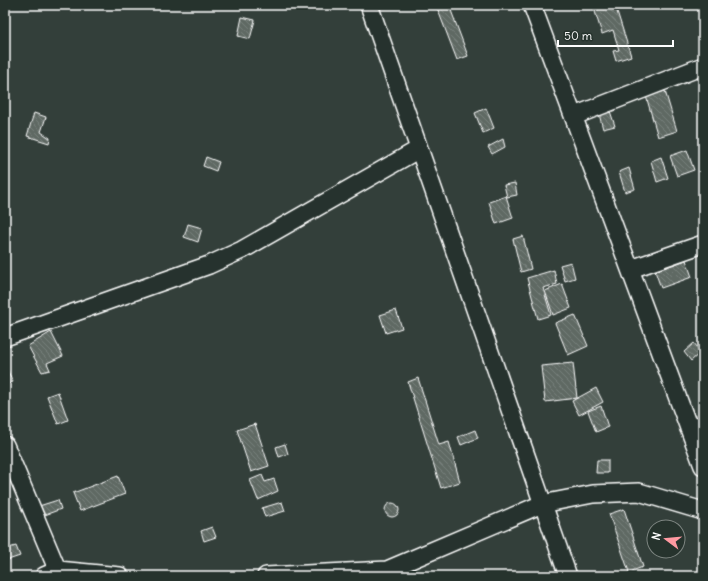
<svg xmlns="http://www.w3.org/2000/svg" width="708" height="581" viewBox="0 0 708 581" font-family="Delius,sans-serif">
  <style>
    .building { fill: url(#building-back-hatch); stroke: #fff }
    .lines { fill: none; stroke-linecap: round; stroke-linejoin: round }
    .street-casing { stroke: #fff; stroke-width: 20 }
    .street { stroke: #26332d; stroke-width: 17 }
  </style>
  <defs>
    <pattern id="building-back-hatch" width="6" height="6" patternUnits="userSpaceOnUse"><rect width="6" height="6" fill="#5f6964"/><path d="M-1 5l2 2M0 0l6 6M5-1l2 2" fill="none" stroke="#77807b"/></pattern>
  </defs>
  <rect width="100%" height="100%" fill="#333f3a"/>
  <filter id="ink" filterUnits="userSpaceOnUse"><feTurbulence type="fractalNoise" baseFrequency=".025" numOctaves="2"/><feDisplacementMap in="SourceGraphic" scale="8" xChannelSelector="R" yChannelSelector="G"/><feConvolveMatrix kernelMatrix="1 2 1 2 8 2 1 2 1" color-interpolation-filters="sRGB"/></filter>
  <g filter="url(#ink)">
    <path class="building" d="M436,5H449L468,56L457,60Z
      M593,5H615L631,56L616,61L613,51L619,50L613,30L602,34Z
      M242,17L255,20L250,39L238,36Z
      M665,91L677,131L658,137L646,96Z
      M486,108L494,128L483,133L475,113Z
      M610,111L615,126L603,129L599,114Z
      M34,113L46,117L41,132L50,138L49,143L27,136Z
      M503,139L505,147L492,154L488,147Z
      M687,150L694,170L677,176L670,156Z
      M206,157L219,162L216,171L203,166Z
      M661,157L668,178L657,182L651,161Z
      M629,168L635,189L625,192L619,172Z
      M515,183L517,195L507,197L504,185Z
      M506,196L513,218L496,224L489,202Z
      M188,224L202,228L198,242L184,237Z
      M523,236L531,269L521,272L513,239Z
      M686,260L692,277L661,288L655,271Z
      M571,262L575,278L565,281L560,265Z
      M554,270L557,284L543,288L551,315L538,319L527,278Z
      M562,284L571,308L553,315L545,291Z
      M396,310L402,328L386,333L380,315Z
      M575,315L588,346L568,355L555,323Z
      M51,332L63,356L47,363L50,370L42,372L28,346Z
      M694,343L701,352L691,361L684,352Z
      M573,363L577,398L545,402L541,366Z
      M5,369H7L13,382L5,385Z
      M418,378L439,445L449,442L460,482L441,488L408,382Z
      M596,388L603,402L579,415L572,401Z
      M58,392L68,420L58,424L47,396Z
      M601,406L608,427L596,432L588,411Z
      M255,424L269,466L251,472L237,430Z
      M475,430L478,438L461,445L458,437Z
      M285,444L288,454L279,457L276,447Z
      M597,460H608V473H596Z
      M262,475L265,482L274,479L278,491L258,500L250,480Z
      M118,476L125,494L80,511L73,493Z
      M58,500L61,509L42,516L39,506Z
      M282,502L285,511L265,517L262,508Z
      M385 510a7 7 0 1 1 14 0a7 7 0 1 1-14 0Z
      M624,509L643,567L629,572L609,514Z
      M212,527L216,537L204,541L201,531Z
      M16,546L20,556L5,561V549Z"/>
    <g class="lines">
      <g class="street-casing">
        <path id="street" d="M369,5L568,576
          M532,5L703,466
          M574,116L703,66
          M631,269L703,244
          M5,337L209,265L242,250L419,149
          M689,429L703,424
          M5,445L60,576
          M44,576L58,570L120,576
          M266,576L387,570L542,504L593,494L639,492L703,511"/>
      </g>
      <use href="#street" class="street"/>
    </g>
  </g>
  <rect width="708" height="581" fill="none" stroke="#26332d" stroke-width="20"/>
  <rect x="10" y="10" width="688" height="561" fill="none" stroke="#fff" stroke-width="1.5" filter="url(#ink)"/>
  <g transform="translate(666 539) rotate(286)"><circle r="19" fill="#26332d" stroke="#7d8581"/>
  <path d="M0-3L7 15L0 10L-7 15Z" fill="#ff9aa2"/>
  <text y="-6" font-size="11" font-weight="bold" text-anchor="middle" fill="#ffffff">N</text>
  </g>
  <path d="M558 40v6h115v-6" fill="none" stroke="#ffffff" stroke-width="2"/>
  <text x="564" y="40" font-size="12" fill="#ffffff" stroke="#26332d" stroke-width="3" paint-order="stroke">50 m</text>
</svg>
